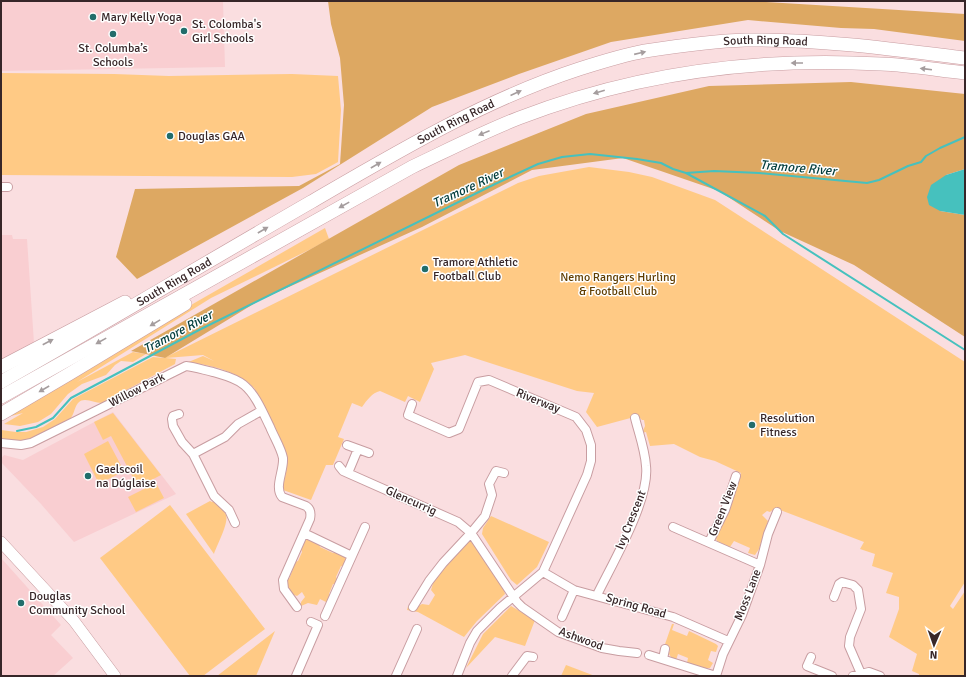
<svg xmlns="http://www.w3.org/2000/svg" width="966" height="677" viewBox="0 0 966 677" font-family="Signika,sans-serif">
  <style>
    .built { fill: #f9ced1 }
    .green { fill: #ffca85 }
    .forest { fill: #dda862 }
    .water { fill: #46c1be }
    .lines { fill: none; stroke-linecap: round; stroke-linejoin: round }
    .stream { stroke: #46c1be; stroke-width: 2 }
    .minor-casing { stroke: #c89da1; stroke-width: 10 }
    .secondary-casing { stroke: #c89da1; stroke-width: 12 }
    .trunk-casing { stroke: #c89da1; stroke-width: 14 }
    .minor { stroke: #fff; stroke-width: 8 }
    .secondary { stroke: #fff; stroke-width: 11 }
    .trunk { stroke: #fff; stroke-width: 13 }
    .oneway { fill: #a59d9e }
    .poi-dot { fill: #216d6b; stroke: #fff; stroke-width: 1.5 }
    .labels { text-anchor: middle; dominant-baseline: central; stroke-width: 3; stroke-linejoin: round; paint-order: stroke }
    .poi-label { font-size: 12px; fill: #372628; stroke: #fff; text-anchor: start }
    .street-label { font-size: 12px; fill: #372628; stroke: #fff }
    .park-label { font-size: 12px; fill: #603e02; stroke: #fff }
    .water-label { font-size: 13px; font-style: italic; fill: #023d3c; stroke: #fff }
  </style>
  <rect width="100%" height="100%" fill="#fadee0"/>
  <path class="built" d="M1,1H223L225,67L1,71Z
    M1,235H12L13,239H27L34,343L1,360Z
    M113,412L176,494L74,542L41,504L1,462V459L4,455L23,460Z
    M1,558L61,625L51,635L73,658L53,676H1Z"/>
  <path class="green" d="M1,73L114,74L169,76L292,74L338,76L341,110L338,162L316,174L292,177L1,175Z
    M589,167L629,172L652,177L715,200L965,362V582L950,606L953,609L965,591V676H919V674L912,671L917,654L889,637L899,609V597L886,593L893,573L872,566L875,554L860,549L864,542L775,508L770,512L767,511L762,515L768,521L759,549L755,555L748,553L750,548L734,541L730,547L717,541L715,536L725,516L741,473L715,461L700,457L674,444L650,446L646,432L642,433L645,426L644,420H642L638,416L597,427L586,412L594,393L577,391L465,355L431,363L434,369L420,402L408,396L405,402L380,391C372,393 367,400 362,407L352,403L338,437L344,439L333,465H326L311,500L283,490C283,480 288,471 287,460C286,448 279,437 274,426C268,414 262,399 254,388C242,373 205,362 186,363L203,356L214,361L203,355L166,358L176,359L175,364L102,403C95,403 91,400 85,400C74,400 76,413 70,419L32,439L21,442L1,439V430L16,432H26L43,427L55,419L73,399L153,357L164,358L518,183L539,176Z
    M325,228L329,239L311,249L211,298L77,382L133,352L146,354L133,362L121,361L115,365L106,375L82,384L68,394L51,414L38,422L20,426L4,424L23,413L7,417L184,309Z
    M113,413L161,475L138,487L111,436L103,440L94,422Z
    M108,441L124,471L99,484L84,454Z
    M156,483L164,498L136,512L128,497Z
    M210,501L212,502L214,501C217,505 224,509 226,515C229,523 217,545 214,554L186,514Z
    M170,505L265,629L203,676H190L100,558Z
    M491,516L549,542L537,567L517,585L511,580L482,534L483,528Z
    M309,539L319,544L320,547L333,553L337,552L346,557L344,567L341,566L336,577L338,580L335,584H333L329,594L330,596L329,599L326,602L320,599L317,605L308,603L301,606V602L305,597L302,592L297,596C289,594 286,586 286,580L289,579L293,569L292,566L294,562L298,561L302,552L301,549L304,541Z
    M470,541L473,542L504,590L505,594L477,621L464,637L418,612L407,610L408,606L415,608L422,604L429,605L435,595L431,590L434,580L466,543Z
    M511,606L535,620L525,646L495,637L466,668L483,634Z
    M672,624H674L672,630L687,636L689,631L716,644L718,646L716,652L711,651L708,660L713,663L710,668H705L687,663L688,658L678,654L676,660L671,657L669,654L670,649L664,647Z
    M275,631L256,676H217Z
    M566,665L595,676H561Z"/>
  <path class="forest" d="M328,1H750L965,14V41L874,29L841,28L748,20L611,42L519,74L432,107L303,188L137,279L116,257L135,189L299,186L340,164L344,105L340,58L331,24Z
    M851,82L965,94V169L946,175L940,211L965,215V337L854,265L780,231L719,191L623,158L532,170L422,227L260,300L165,358L131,351L459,165L586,114L709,86Z"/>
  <path class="water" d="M965,169V215L940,211L929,205L927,197L931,185L946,175Z"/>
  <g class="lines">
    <path class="stream" d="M686,173L765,216L783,234L965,350
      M17,431L36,427L53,418L71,398L199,330L495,184L538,164L562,157L590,154L637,159L661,163L673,169L686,173L714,171L759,173L867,183L879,180L908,166L921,162L926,156L940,148L965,137"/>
    <g class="minor-casing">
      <path id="minor" d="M1,187H8
        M412,404L408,415L449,433L459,429L478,382L489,380L576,417L586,430L591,445V461L587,475L543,572L500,608L477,631L470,643L457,676
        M179,414L173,416L172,419L173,426L182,442L193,454L214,496L229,510L235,523
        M1,443L21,445L31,443L186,366C195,367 204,370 213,372C223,375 236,378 244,385C256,395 263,413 270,427C274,437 281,448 283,458C284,471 274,487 282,497L306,506C311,509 311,514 310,519L283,580L284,589L297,607
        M347,445L369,453
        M193,454L225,437L238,424L261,411
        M339,466L343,471L458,522L471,533L517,602L522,607L558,632L602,648L619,651L637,653
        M348,473L358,449
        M673,527L760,565
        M304,533L352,556
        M709,542L725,510L736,476
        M543,572L574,590L673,617L728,641
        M597,595C612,564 650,500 646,466C645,450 639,434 635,418
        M834,597L839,584L842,582L853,585L858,590L861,609L850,637L849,646L862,676
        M413,607L429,581L443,563L471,533L485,516L492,495L489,484L496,471L504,473
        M325,616L365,527
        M562,617L574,590
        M649,655L716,676
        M811,657L807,666L832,676
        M663,659L665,649
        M296,676L318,625L311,622
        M396,676L417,629
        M512,676L527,656L533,657
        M716,676L723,654L742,615L760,565L768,534L777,512
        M853,676L869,672L880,676"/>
    </g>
    <g class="secondary-casing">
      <path id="secondary" d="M1,542L74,621L115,676"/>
    </g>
    <g class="trunk-casing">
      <g id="trunk">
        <path d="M1,367L125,302"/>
        <path id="s1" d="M1,382C105,323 207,262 311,202C397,152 484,100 579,69C601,62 623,55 645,51C678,46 711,41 745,40C818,39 892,49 965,58"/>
        <path d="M1,397L412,167C448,150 483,132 519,118C635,73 758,57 881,64C909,65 937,70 965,73"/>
        <path d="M1,414L69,374L185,304"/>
      </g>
    </g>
    <use href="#minor" class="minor"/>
    <use href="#secondary" class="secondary"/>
    <use href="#trunk" class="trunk"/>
  </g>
  <defs><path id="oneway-solid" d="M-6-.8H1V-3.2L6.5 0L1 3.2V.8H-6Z"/></defs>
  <g class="oneway">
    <use href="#oneway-solid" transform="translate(640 53) rotate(-13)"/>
    <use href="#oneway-solid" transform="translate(797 63) rotate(180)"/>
    <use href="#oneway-solid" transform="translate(926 69) rotate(-173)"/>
    <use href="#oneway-solid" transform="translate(599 92) rotate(164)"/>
    <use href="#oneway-solid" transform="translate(516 93) rotate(-24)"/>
    <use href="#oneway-solid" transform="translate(484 133) rotate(158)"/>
    <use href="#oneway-solid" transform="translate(376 165) rotate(-30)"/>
    <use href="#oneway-solid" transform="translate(344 205) rotate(151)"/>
    <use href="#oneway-solid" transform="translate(263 230) rotate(-30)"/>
    <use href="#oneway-solid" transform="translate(155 323) rotate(149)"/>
    <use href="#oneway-solid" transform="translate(101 341) rotate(151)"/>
    <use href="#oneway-solid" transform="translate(48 342) rotate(-28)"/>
    <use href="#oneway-solid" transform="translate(44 389) rotate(150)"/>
  </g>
  <g class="poi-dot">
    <circle cx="93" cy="17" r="4"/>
    <circle cx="184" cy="31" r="4"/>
    <circle cx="113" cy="34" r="4"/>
    <circle cx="170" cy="136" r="4"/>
    <circle cx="425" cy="269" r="4"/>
    <circle cx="752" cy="425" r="4"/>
    <circle cx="88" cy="476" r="4"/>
    <circle cx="21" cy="603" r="4"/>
  </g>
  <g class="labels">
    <g class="poi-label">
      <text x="101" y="17">Mary Kelly Yoga</text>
      <text x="192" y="24">St. Colomba's<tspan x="192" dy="14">Girl Schools</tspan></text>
      <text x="113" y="48" text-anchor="middle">St. Columba’s<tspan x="113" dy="14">Schools</tspan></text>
      <text x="178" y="136">Douglas GAA</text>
      <text x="433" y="262">Tramore Athletic<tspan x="433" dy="14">Football Club</tspan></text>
      <text x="760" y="418">Resolution<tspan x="760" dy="14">Fitness</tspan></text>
      <text x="96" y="469">Gaelscoil<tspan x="96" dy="14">na Dúglaise</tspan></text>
      <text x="29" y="596">Douglas<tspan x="29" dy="14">Community School</tspan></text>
    </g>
    <g class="street-label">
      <text stroke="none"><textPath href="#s1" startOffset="848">South Ring Road</textPath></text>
      <text stroke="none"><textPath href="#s1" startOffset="524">South Ring Road</textPath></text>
      <text stroke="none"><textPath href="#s1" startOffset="200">South Ring Road</textPath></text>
      <text transform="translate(137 390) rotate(-27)">Willow Park</text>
      <text transform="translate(538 401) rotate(22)">Riverway</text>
      <text transform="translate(411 501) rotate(24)">Glencurrig</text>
      <text transform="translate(723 509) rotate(-68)">Green View</text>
      <text transform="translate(631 520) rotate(-68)">Ivy Crescent</text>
      <text transform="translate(748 595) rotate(-69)">Moss Lane</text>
      <text transform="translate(636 606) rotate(16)">Spring Road</text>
      <text transform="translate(581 639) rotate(20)">Ashwood</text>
    </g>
    <g class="park-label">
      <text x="618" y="277">Nemo Rangers Hurling<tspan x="618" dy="14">&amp; Football Club</tspan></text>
    </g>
    <g class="water-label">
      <text transform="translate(798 168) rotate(5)">Tramore River</text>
      <text transform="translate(468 188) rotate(-25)">Tramore River</text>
      <text transform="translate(178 332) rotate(-28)">Tramore River</text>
    </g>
  </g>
  <rect width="966" height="677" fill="none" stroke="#372628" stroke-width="4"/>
  <g transform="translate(934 645) rotate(182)" stroke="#ffffff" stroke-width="3" paint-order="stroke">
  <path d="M0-3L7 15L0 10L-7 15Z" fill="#372628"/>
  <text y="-6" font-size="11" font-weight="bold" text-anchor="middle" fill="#372628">N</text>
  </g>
</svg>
